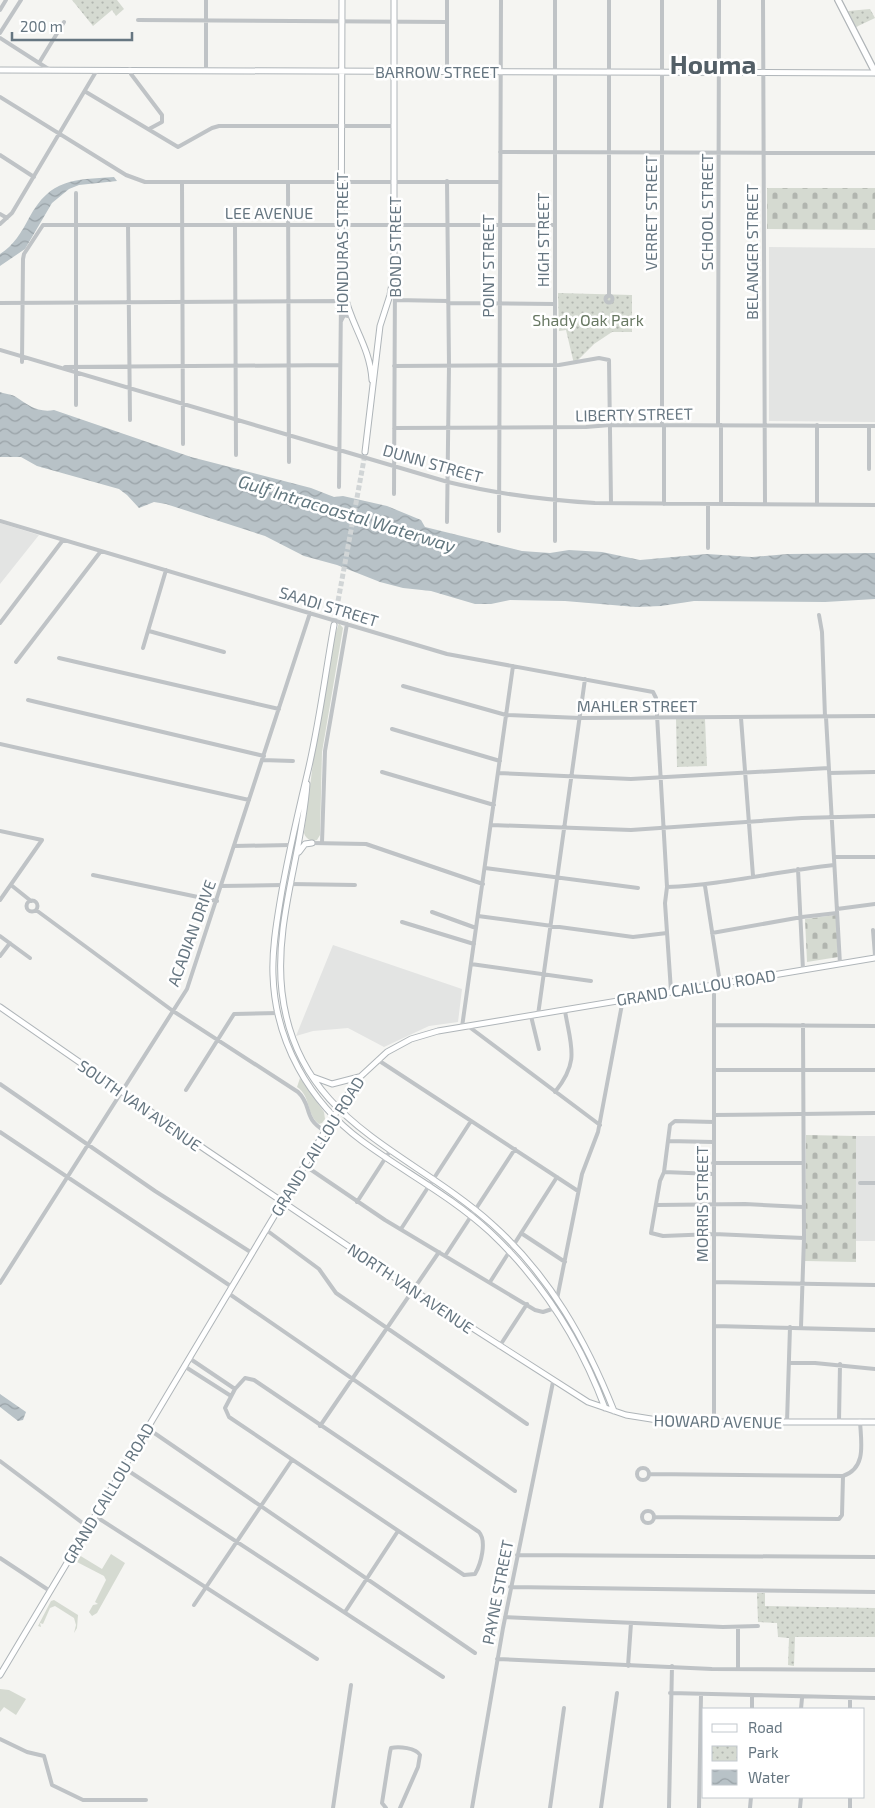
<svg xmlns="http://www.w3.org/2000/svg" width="875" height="1808" viewBox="0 0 875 1808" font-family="'Exo 2',sans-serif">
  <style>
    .built { fill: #e3e4e3 }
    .grass { fill: #d5dad1 }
    .cemetery { fill: url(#cemetery-stones) }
    .park { fill: url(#park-dots) }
    .water { fill: url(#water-waves) }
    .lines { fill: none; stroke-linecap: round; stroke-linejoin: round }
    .secondary-tunnel { stroke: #d1d5d6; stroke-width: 5; stroke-dasharray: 5 2.5; stroke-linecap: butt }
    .secondary-casing { stroke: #afb5b9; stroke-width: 7 }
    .primary-casing { stroke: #b0b5b8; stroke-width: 8 }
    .street { stroke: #bfc3c6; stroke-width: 4 }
    .secondary { stroke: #fff; stroke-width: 5 }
    .primary { stroke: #fff; stroke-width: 5.5 }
    .labels { text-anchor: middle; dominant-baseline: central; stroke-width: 5; stroke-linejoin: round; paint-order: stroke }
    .street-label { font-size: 16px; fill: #667681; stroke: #fff }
    .park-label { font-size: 16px; fill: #697964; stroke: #fff }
    .water-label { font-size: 18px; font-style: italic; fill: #62777f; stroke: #fff }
    .town-label { font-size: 26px; font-weight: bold; fill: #535f67; stroke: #fff }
  </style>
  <defs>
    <pattern id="cemetery-stones" width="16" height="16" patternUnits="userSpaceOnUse" patternTransform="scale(1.25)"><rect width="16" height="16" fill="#d5dad1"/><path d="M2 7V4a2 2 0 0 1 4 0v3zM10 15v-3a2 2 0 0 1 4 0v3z" fill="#b1b5af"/></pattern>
    <pattern id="park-dots" width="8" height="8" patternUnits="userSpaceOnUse" patternTransform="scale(1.25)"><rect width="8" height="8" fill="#d5dad1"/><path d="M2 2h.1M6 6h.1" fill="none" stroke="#b1b5af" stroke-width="1.8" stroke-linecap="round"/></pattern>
    <pattern id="water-waves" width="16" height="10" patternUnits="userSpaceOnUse" patternTransform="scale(1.25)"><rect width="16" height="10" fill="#b8c2c7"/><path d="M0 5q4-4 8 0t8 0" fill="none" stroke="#99a2a7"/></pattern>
  </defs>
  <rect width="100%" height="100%" fill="#f5f5f2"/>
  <path class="built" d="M769,247L875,248V422L769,421Z
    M0,523L39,535L0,584Z
    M333,945L462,989L458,1022L429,1026L384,1047L348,1028L313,1031L296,1036Z
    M856,1136H875V1241H856Z"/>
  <path class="grass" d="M339,623L343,628L322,752L320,835L317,840C311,842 306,839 304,833L314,755L335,635Z
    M300,1078L324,1112L325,1119L322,1123L319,1124C306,1114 311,1096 297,1087Z
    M111,1554L125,1563L97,1613L92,1616L89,1612L93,1605L98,1604L95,1602L106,1580L104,1576L75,1561L79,1555L102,1569Z
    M54,1600L78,1615L77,1628L74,1633L76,1625L74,1618L55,1606L50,1608L43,1624L40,1623L41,1627L38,1626L51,1601Z
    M0,1689L9,1690L26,1699L16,1715L4,1707L0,1712Z"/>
  <path class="cemetery" d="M767,188H875V230L767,229Z
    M836,915L838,957L807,962L805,919Z
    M806,1135L856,1136V1262L805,1261Z"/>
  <path class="park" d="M72,0H117L124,9L116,16L112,10L93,26Z
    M870,9L875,18L856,27L848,11Z
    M558,293L632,295V332H612L594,344L574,364L566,330L559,331Z
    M676,719H705L707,766L677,767Z
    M757,1593H765V1606L875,1608V1637H795L794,1666L788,1665L789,1638L778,1637L777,1623L758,1622Z"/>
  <path class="water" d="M114,177L117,181L79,185L69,189L52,203L25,249L0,266V254C14,245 21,233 29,218C51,178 73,180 114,177Z
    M0,392C5,394 12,394 16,397C28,405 38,413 54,410L191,457L311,488L334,497L343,496L387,506L421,520L425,527L522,551L550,553L569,550L602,552L640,560L707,554L752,557L788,554L875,553V599L825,602L694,601L661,606L636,607L565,601L510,600L491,604H475L431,591L403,588L380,582L337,565L304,556L265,536L166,504L154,502L139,508L127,495L119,489L37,466L21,457H0Z
    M0,1394L26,1412L23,1420L18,1421L0,1407Z"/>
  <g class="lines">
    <path class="secondary-tunnel" d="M334,623L365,454"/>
    <g class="secondary-casing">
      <path id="secondary" d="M0,70L875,73
        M344,292C350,324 370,346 372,380
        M341,301L342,0
        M365,452L380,326L390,295L394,273V0
        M334,625C325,675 319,726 307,775C297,817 287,859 280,902C276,926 272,951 273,975C275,1041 309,1102 362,1141C404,1172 451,1196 490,1232C542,1281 580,1341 605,1408
        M307,784C302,854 274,922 282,992C297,1122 408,1149 492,1224C549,1275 586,1340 614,1411
        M299,852L305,844L312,843
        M0,1007L206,1150L413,1290L588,1402L626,1415L670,1422H875
        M313,1077L332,1084L359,1077
        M0,1675L343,1101L360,1077L387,1052L411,1039L438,1031L875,958"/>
    </g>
    <g class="primary-casing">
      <path id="primary" d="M838,0L875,72"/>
    </g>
    <path class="street" d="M206,0V70
      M662,0V425
      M763,0L765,504
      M0,10L6,0
      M138,20L447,22
      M0,33L21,0
      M0,38L50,70
      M39,63L64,22
      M130,69L131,74L162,115V122L149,129
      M447,71V0
      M86,92L178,147L212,128L219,126H394
      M0,97L126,175L145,182H500
      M500,152L875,153
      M0,155L34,177
      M447,181L449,365L447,522
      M182,182L183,444
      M288,182L289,462
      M76,193V405
      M0,214L7,218
      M0,224L12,213L97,70
      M128,225L130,420
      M235,225L236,455
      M605.5 299a3.5 3.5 0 1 1 7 0a3.5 3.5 0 1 1-7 0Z
      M609,296V0
      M395,300L448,301
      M0,303L341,301L339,487
      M448,303L555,304
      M341,321L344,315L352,317
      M0,350L448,482C497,494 545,500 595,503L875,505
      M22,362L23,259L24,254L43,225H554
      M394,366L559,365L599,358L609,360L611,503
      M65,367L340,365
      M718,425L719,0
      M721,425V504
      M817,425V504
      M869,426V469
      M394,428L586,427L610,425L875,426
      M394,494L395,276
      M664,504V425
      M708,504V548
      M0,521L447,654L653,692L656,698L667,887L665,903L671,991
      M499,531L501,0
      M555,541V0
      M819,615L822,632L825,717
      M0,623L63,540
      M149,631L224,652
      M143,648L166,570
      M59,658L279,709
      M16,662L101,551
      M403,686L506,715L580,718L875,716
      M28,700L264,756
      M826,717L840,964
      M741,718L753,876
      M392,729L500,761
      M0,744L249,800
      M262,760L293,761
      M382,772L494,805
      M498,773L631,779L829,768
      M829,773L875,772
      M491,825L631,830L802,818L875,816
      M0,831L42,840L0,900
      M312,843L366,844L483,884
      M322,843L325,751L347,624
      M234,846L291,845
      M834,857H875
      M485,868L638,888
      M798,869L803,970
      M93,875L217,901
      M290,884L355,885
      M11,885L31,901
      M221,886L283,885
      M705,886L720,983
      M667,887C723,885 778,871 834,865
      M26.5 906a5.5 5.5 0 1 1 11 0a5.5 5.5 0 1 1-11 0Z
      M837,909L875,904
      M36,910L173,1011L298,1092C313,1106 302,1118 325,1131
      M432,912L476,928
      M478,916L633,937L667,933
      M402,922L474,944
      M873,930L875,955
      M712,933L802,917L837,913
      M0,936L30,958
      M0,956L10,943
      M471,964L591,981
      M538,1015L585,679
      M531,1016L539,1049
      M714,1025L875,1026
      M468,1026L600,1125
      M462,1027L513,666
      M378,1060L578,1191
      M714,1070H875
      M0,1084L155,1191L252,1253
      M186,1090L234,1014L278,1013
      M555,1092C580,1061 571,1047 565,1011
      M714,1115L875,1113
      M714,1122L675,1121L670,1125L664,1172L660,1181L651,1233L663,1236L714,1234L804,1238
      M0,1132L232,1287
      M668,1141L713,1142
      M713,1163H803
      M304,1165L385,1220L535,1310L543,1312L555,1308
      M664,1172L713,1174
      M860,1183H875
      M357,1202L390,1151
      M657,1205L745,1204L803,1207
      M265,1229L319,1269L336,1293L527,1424
      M401,1229L471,1121
      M521,1233L565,1262
      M445,1256L515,1149
      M490,1282L557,1177
      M714,1282L875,1285
      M0,1283L187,989L310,613
      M228,1293L515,1491
      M557,1299L582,1174L598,1132L623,999
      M714,1326L875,1330
      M801,1327L804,1238L803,1025
      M499,1347L527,1304
      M189,1358L235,1389
      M790,1363H815L875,1369
      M184,1366L231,1396
      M245,1378L254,1380L479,1532C487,1541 481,1564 475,1574L464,1575L229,1417L225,1408L235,1389Z
      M839,1421L840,1364
      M714,1422V984
      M787,1422L790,1327
      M320,1426L439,1252
      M147,1428L475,1653
      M0,1461L88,1527
      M637 1474a6 6 0 1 1 12 0a6 6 0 1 1-12 0Z
      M124,1468L443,1677
      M649,1474L843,1476C867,1468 861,1442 860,1421
      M642 1517a6 6 0 1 1 12 0a6 6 0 1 1-12 0Z
      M95,1516L317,1659
      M655,1517L839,1519L842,1515L843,1476
      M517,1555L875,1557
      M0,1558L50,1591
      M510,1587L875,1592
      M194,1605L292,1460
      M345,1612L398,1531
      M505,1617L723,1627L758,1626
      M738,1627V1669
      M497,1659L712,1669L875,1670
      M628,1666L631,1623
      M670,1693L875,1698
      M752,1709V1697
      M801,1709L802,1698
      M850,1709V1698
      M0,1739L27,1752L44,1756L52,1785L83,1800H146
      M333,1808L351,1685
      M386,1808L382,1803L390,1752L391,1748C399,1746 416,1748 420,1755L418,1767L400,1808
      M472,1808L503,1628L553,1382
      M550,1808L564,1708
      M601,1808L617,1693
      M669,1808L672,1666
      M699,1808L701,1695
      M750,1808L751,1797
      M800,1808L801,1797
      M850,1808V1797"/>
    <use href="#secondary" class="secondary"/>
    <use href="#primary" class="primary"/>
  </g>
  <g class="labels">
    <g class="street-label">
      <text x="437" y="71">BARROW STREET</text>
      <text x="269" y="212">LEE AVENUE</text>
      <text transform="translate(706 212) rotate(-90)">SCHOOL STREET</text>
      <text transform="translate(650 213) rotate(-90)">VERRET STREET</text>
      <text transform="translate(542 240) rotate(-90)">HIGH STREET</text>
      <text transform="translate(341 243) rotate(-90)">HONDURAS STREET</text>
      <text transform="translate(394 247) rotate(-90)">BOND STREET</text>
      <text transform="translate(751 252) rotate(-90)">BELANGER STREET</text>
      <text transform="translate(487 266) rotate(-90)">POINT STREET</text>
      <text transform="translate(634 414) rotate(-1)">LIBERTY STREET</text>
      <text transform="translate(433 463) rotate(16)">DUNN STREET</text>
      <text transform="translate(329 606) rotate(17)">SAADI STREET</text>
      <text x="637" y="705">MAHLER STREET</text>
      <text transform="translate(191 933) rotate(-70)">ACADIAN DRIVE</text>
      <text transform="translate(696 987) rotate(-9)">GRAND CAILLOU ROAD</text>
      <text transform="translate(140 1105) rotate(35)">SOUTH VAN AVENUE</text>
      <text transform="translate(317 1146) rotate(-58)">GRAND CAILLOU ROAD</text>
      <text transform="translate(701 1204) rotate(-90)">MORRIS STREET</text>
      <text transform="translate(411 1288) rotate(34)">NORTH VAN AVENUE</text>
      <text transform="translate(718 1421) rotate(1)">HOWARD AVENUE</text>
      <text transform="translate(108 1493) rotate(-59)">GRAND CAILLOU ROAD</text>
      <text transform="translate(497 1592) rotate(-79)">PAYNE STREET</text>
    </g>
    <g class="park-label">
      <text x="588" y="319">Shady Oak Park</text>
    </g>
    <g class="water-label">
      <text transform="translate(347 513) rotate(17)">Gulf Intracoastal Waterway</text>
    </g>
    <g class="town-label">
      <text x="713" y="63">Houma</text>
    </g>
  </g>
  <rect x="702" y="1708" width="162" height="90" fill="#ffffff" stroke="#c2c8cd"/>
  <rect x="712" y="1724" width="25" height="8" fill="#ffffff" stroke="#c2c8cd"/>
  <text x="748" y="1733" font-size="15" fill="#667681">Road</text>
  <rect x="712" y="1746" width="25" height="15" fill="url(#park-dots)" stroke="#c2c8cd"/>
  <text x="748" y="1758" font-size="15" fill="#667681">Park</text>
  <rect x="712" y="1770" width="25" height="15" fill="url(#water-waves)" stroke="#c2c8cd"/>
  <text x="748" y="1783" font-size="15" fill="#667681">Water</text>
  <path d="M12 32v8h120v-8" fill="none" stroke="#667681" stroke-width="2.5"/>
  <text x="20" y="32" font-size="15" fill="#667681" stroke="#ffffff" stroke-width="4" paint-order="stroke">200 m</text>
</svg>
